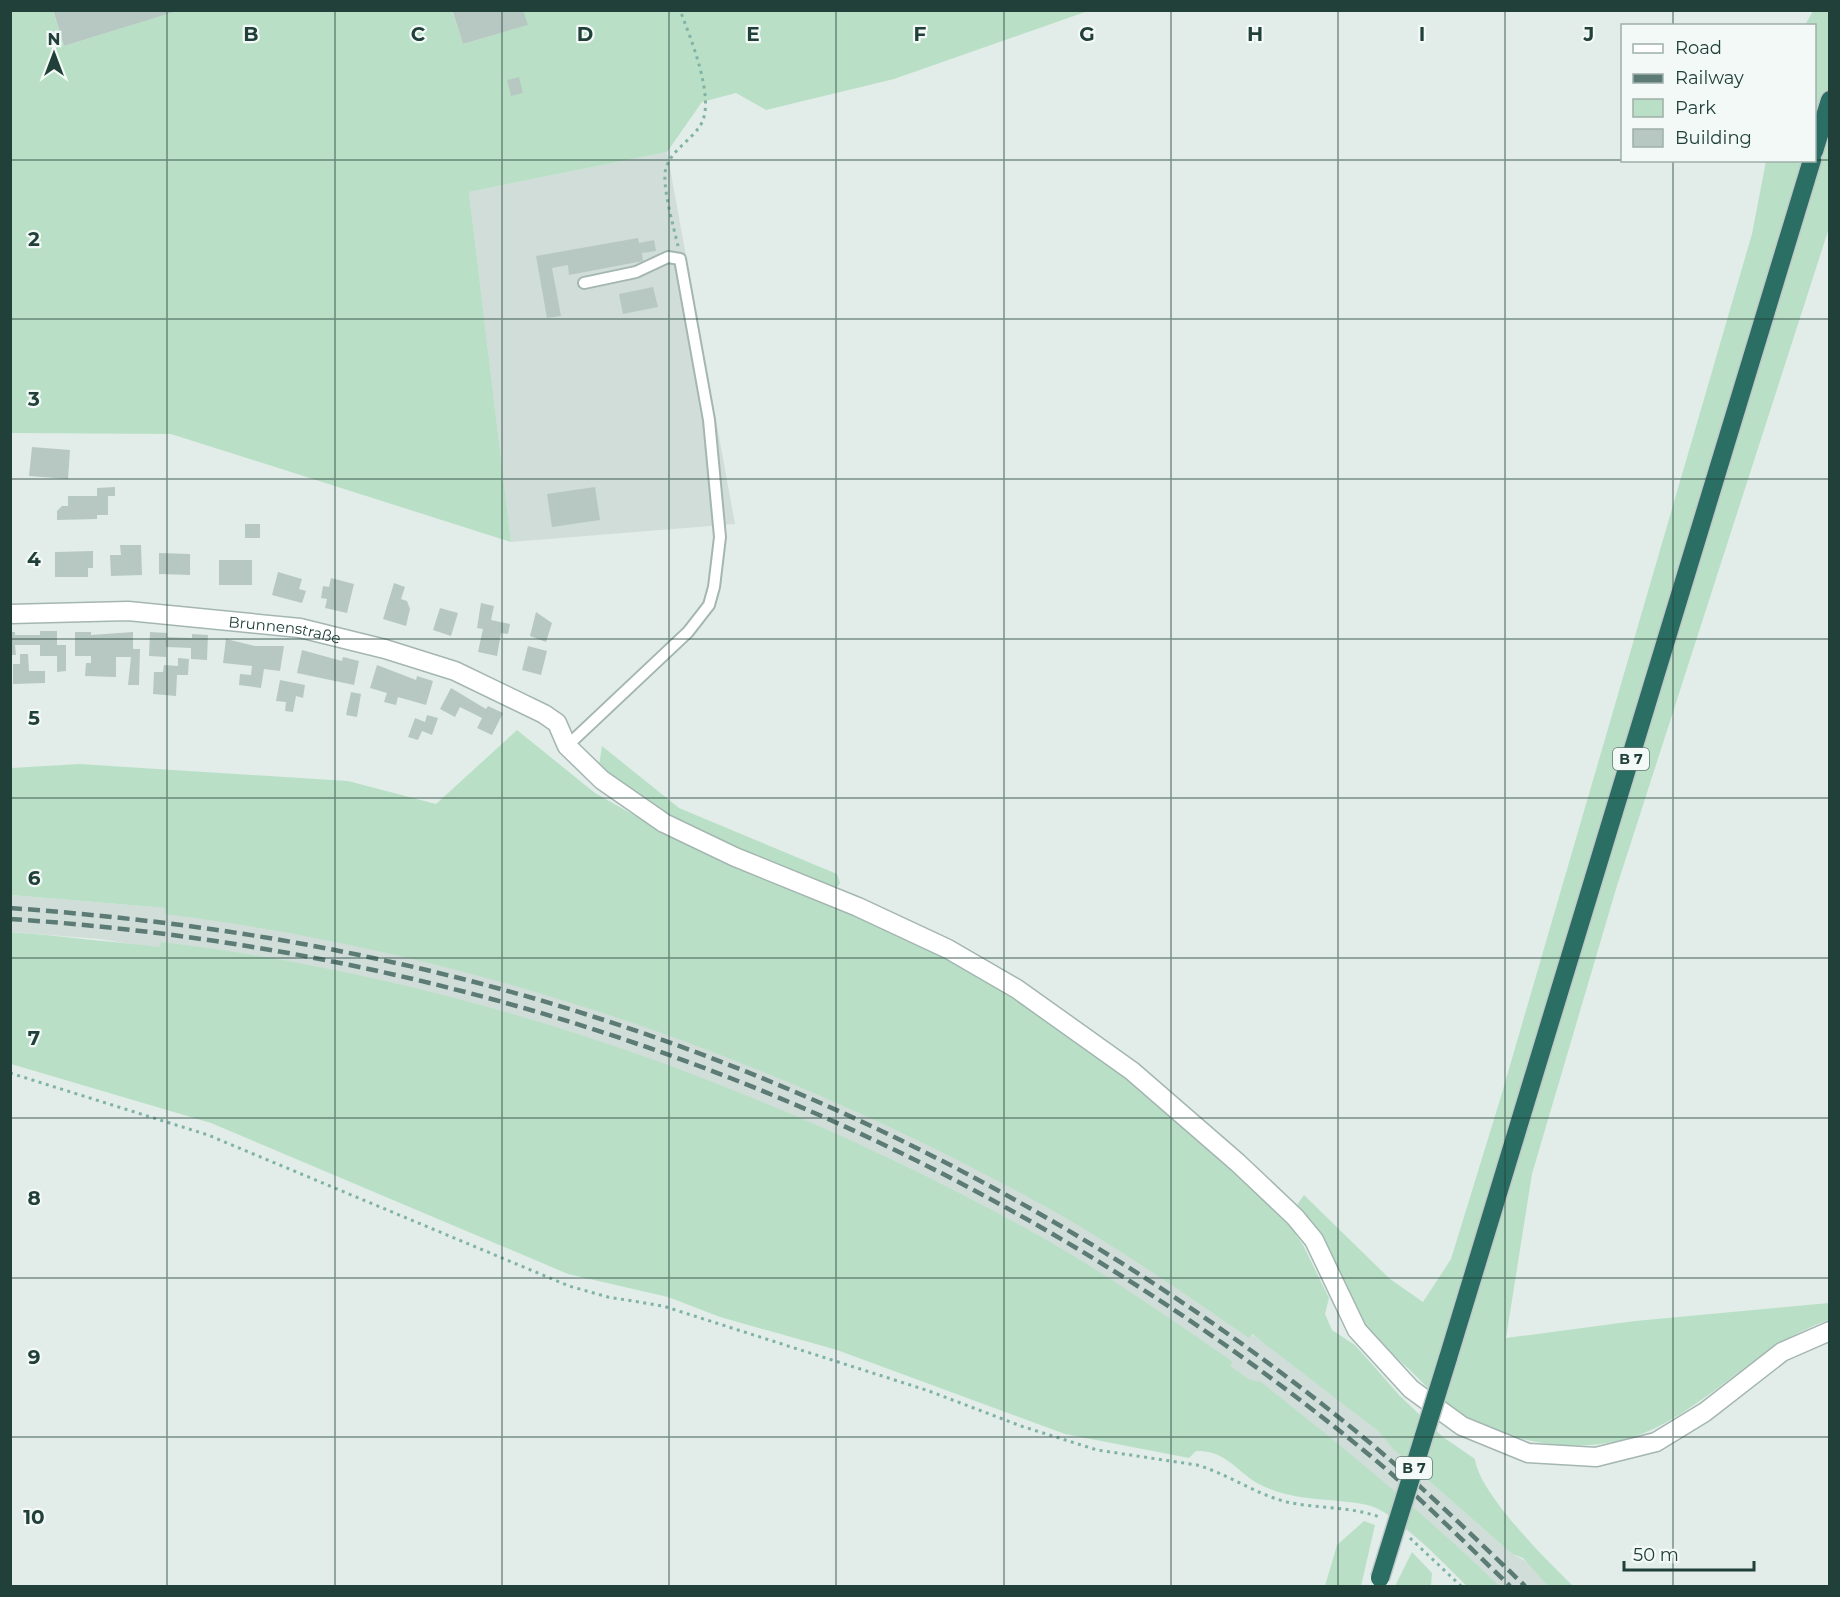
<svg xmlns="http://www.w3.org/2000/svg" width="1840" height="1597" viewBox="0 0 1840 1597" font-family="Montserrat,sans-serif">
  <style>
    .built { fill: #d0ddd8 }
    .green { fill: #b9e0c6 }
    .building { fill: #b7c8c2 }
    .lines { fill: none; stroke-linecap: round; stroke-linejoin: round }
    .lane-casing { stroke: #a4b6b1; stroke-width: 14 }
    .street-casing { stroke: #a4b6b1; stroke-width: 21 }
    .highway-casing { stroke: #c1cac8; stroke-width: 21 }
    .path { stroke: #80b3a6; stroke-width: 3; stroke-dasharray: 3 4.5; stroke-linecap: butt }
    .lane { stroke: #fff; stroke-width: 10 }
    .street { stroke: #fff; stroke-width: 18 }
    .highway { stroke: #2a6e64; stroke-width: 18 }
    .rail { stroke: #5b7b74; stroke-width: 4.5; stroke-dasharray: 12 6; stroke-linecap: butt }
    .highway-bridge-casing { stroke: #c1cac8; stroke-width: 21; stroke-linecap: butt }
    .highway-bridge { stroke: #2a6e64; stroke-width: 18 }
    .grid { fill: none; stroke: #204039; stroke-width: 1.5; stroke-opacity: 0.55 }
    .labels { text-anchor: middle; dominant-baseline: central; stroke-width: 4.5; stroke-linejoin: round; paint-order: stroke }
    .shield { fill: #f3f9f6; stroke: #5f7872; stroke-width: 1.5 }
    .shield-label { font-size: 14px; font-weight: bold; fill: #204039 }
    .street-label { font-size: 15px; fill: #204039; stroke: #f3f9f6 }
    .grid-label { font-size: 20px; text-anchor: middle; font-weight: bold; fill: #204039; stroke: #f3f9f6; stroke-width: 4.5; stroke-linejoin: round; paint-order: stroke }
  </style>
  <rect width="100%" height="100%" fill="#e2ede9"/>
  <path class="built" d="M667,152L735,524L511,542L469,192Z
    M10,895L165,908L392,936L898,1107L1266,1344L1378,1431L1393,1449L1512,1554L1573,1586H1467L1426,1546L1381,1509L137,945L100,939L11,932Z"/>
  <path class="green" d="M179,10L452,11L463,44L527,25L523,11H1088L894,79L766,110L736,93L702,102L667,152L469,192L511,542L171,434L11,433V11H53L64,46Z
    M1813,11H1829V228L1616,889L1532,1174L1506,1338L1635,1321L1829,1303V1320C1766,1341 1722,1392 1665,1423C1600,1459 1523,1449 1460,1414C1442,1403 1424,1384 1409,1369C1393,1355 1376,1341 1364,1324C1338,1286 1325,1242 1297,1205L1304,1195L1390,1279L1423,1302L1451,1259L1499,1103L1752,234L1766,161L1814,160V26L1805,25Z
    M517,730L595,793L662,831L734,867L856,914L947,957L1015,998L1130,1081L1236,1172L1287,1222L1303,1245L1329,1298L1325,1314L1332,1330L1355,1345L1400,1396L1443,1437L1475,1459C1479,1493 1547,1561 1573,1586H1548L1523,1558L1512,1554L1393,1449L1378,1431L1252,1334L1249,1338C1178,1289 1106,1239 1030,1198C760,1052 470,952 165,914V908L11,895V768L79,764L348,781L436,804Z
    M602,746L679,808L837,874L840,883L835,890L735,851L667,819L598,772Z
    M10,932C61,936 110,942 160,947L161,942C463,978 750,1079 1016,1223C1092,1264 1162,1313 1233,1362L1230,1366L1250,1380L1261,1382C1343,1447 1424,1513 1499,1586H1467C1445,1565 1396,1511 1367,1505C1333,1498 1296,1502 1263,1486C1237,1474 1228,1450 1196,1451L1189,1458L1065,1434L837,1350L720,1317L668,1297L568,1274L211,1123L11,1064Z
    M1364,1521L1375,1525L1361,1586H1325L1337,1545Z
    M1412,1552L1432,1573L1431,1586H1395Z"/>
  <path class="building" d="M53,10H177V11L64,46Z
    M452,10H523L528,25L463,44Z
    M519,77L523,93L511,96L507,80Z
    M638,238L639,243L654,240L656,251L642,253L643,261L569,275L568,265L552,268L561,316L547,318L536,256Z
    M653,287L658,307L623,314L619,294Z
    M32,447L70,450L68,479L29,476Z
    M115,487V496H108V515H97V519L57,520V511L62,506H68V496H97V488Z
    M595,487L600,520L552,527L547,494Z
    M245,524H260V538H245Z
    M120,545H141L142,575L111,576L110,555H121Z
    M93,551V568H88V577H55V552Z
    M159,553L190,554V575L159,574Z
    M219,560H252V585H219Z
    M278,572L302,579L299,589L306,591L302,603L272,595Z
    M331,578L354,584L347,613L325,608L327,599L321,598L323,586L329,587Z
    M394,583L405,587L401,599L407,601L410,609L406,626L383,619Z
    M481,603L494,606L491,620L510,624L508,634L501,633L497,656L478,652L483,629L477,628Z
    M440,608L458,613L451,636L433,630Z
    M536,612L552,623L546,642L530,636Z
    M40,631H57V645H66V671L57,672V656H40V645H15L16,655H10V632H15V635H40Z
    M75,632H91V635L133,632V649H140L139,685H128L131,657H116V677L85,676L86,663H91V656H75Z
    M150,632L167,633V637L192,638V634L208,635L207,660L191,659V648L166,647V657L149,656Z
    M226,639L255,646H284L280,671L264,669L261,688L239,685L240,674L251,675L252,666L223,663Z
    M528,646L547,651L541,675L522,670Z
    M302,650L342,661L343,657L359,661L354,685L297,673Z
    M20,654H28L29,671H45V683L13,684V664H20Z
    M178,658L189,659L188,675H177L176,696L153,694L154,672H163L164,665L178,666Z
    M377,665L416,680L417,676L433,681L426,705L398,697L396,705L384,702L387,693L370,688Z
    M280,680L305,685L303,698L296,696L293,712L285,711L286,702L276,701Z
    M451,688L486,709L488,706L503,713L492,735L477,728L482,718L460,707L455,717L440,709Z
    M351,692L361,694L357,717L346,715Z
    M427,715L438,718L432,735L422,731L418,740L408,737L415,718L425,722Z"/>
  <g class="lines">
    <g class="lane-casing">
      <path id="lane" d="M567,746L688,632L709,605L714,587L720,537L709,420L680,259L668,257L636,272L584,283"/>
    </g>
    <g class="street-casing">
      <g id="street">
        <path id="s1" d="M10,614L128,611L300,628L385,649L455,671L544,714L557,723L567,746L602,780L664,823L735,857L858,907L948,949L1017,989L1132,1071L1238,1163L1295,1217L1314,1240L1357,1330L1411,1389L1462,1426L1528,1453L1596,1457L1656,1442L1705,1412L1782,1352L1830,1331"/>
      </g>
    </g>
    <g class="highway-casing">
      <path id="highway" d="M1814,151L1830,100
        M1448,1358L1812,160"/>
    </g>
    <path class="path" d="M678,246C674,228 661,184 666,168C671,151 690,141 700,126C717,101 690,37 680,10
      M10,1073L208,1135L569,1286L608,1297L663,1306L929,1391L1021,1426L1097,1450L1197,1465C1228,1474 1255,1494 1287,1502C1318,1509 1352,1506 1382,1518
      M1410,1538L1461,1586"/>
    <use href="#lane" class="lane"/>
    <use href="#street" class="street"/>
    <use href="#highway" class="highway"/>
    <path class="rail" d="M10,908C133,917 254,932 373,958C737,1035 1083,1205 1369,1442C1423,1487 1474,1537 1525,1586
      M10,919C511,952 973,1131 1362,1449C1414,1491 1462,1540 1510,1586"/>
    <g class="highway-bridge-casing">
      <path id="highway-bridge" d="M1380,1578L1448,1358"/>
    </g>
    <use href="#highway-bridge" class="highway-bridge"/>
  </g>
  <path class="grid" d="M167,10V1586M335,10V1586M502,10V1586M669,10V1586M836,10V1586M1004,10V1586M1171,10V1586M1338,10V1586M1505,10V1586M1673,10V26M10,160H1622M1673,160V1586M1814,160H1830M10,319H1830M10,479H1830M10,639H1830M10,798H1830M10,958H1830M10,1118H1830M10,1278H1830M10,1437H1830"/>
  <g class="labels">
    <g class="shield">
      <rect x="1613" y="748" width="36" height="22" rx="4.5"/>
      <rect x="1396" y="1457" width="36" height="22" rx="4.5"/>
    </g>
    <g class="shield-label">
      <text x="1631" y="759">B 7</text>
      <text x="1414" y="1468">B 7</text>
    </g>
    <g class="street-label">
      <text stroke="none"><textPath href="#s1" startOffset="276">Brunnenstraße</textPath></text>
    </g>
  </g>
  <g class="grid-label">
    <text x="251" y="41">B</text>
    <text x="418" y="41">C</text>
    <text x="585" y="41">D</text>
    <text x="753" y="41">E</text>
    <text x="920" y="41">F</text>
    <text x="1087" y="41">G</text>
    <text x="1255" y="41">H</text>
    <text x="1422" y="41">I</text>
    <text x="1589" y="41">J</text>
    <text x="34" y="246">2</text>
    <text x="34" y="406">3</text>
    <text x="34" y="566">4</text>
    <text x="34" y="725">5</text>
    <text x="34" y="885">6</text>
    <text x="34" y="1045">7</text>
    <text x="34" y="1205">8</text>
    <text x="34" y="1364">9</text>
    <text x="34" y="1524">10</text>
  </g>
  <rect width="1840" height="1597" fill="none" stroke="#204039" stroke-width="24"/>
  <rect x="1621" y="24" width="195" height="138" fill="#f3f9f6" stroke="#9fafaa" stroke-width="1.5"/>
  <rect x="1633" y="44" width="30" height="9" fill="#ffffff" stroke="#9fafaa" stroke-width="1.5"/>
  <text x="1675" y="54" font-size="18" fill="#204039">Road</text>
  <rect x="1633" y="74" width="30" height="9" fill="#5b7b74" stroke="#9fafaa" stroke-width="1.5"/>
  <text x="1675" y="84" font-size="18" fill="#204039">Railway</text>
  <rect x="1633" y="99" width="30" height="18" fill="#b9e0c6" stroke="#9fafaa" stroke-width="1.5"/>
  <text x="1675" y="114" font-size="18" fill="#204039">Park</text>
  <rect x="1633" y="129" width="30" height="18" fill="#b7c8c2" stroke="#9fafaa" stroke-width="1.5"/>
  <text x="1675" y="144" font-size="18" fill="#204039">Building</text>
  <g transform="translate(54 54)" stroke="#f3f9f6" stroke-width="4.5" paint-order="stroke">
  <path d="M0-4.5L10 22L0 15L-10 22Z" fill="#204039"/>
  <text y="-9" font-size="16" font-weight="bold" text-anchor="middle" fill="#204039">N</text>
  </g>
  <path d="M1624 1561v9h130v-9" fill="none" stroke="#204039" stroke-width="3"/>
  <text x="1633" y="1561" font-size="18" fill="#204039" stroke="#f3f9f6" stroke-width="4.5" paint-order="stroke">50 m</text>
</svg>
